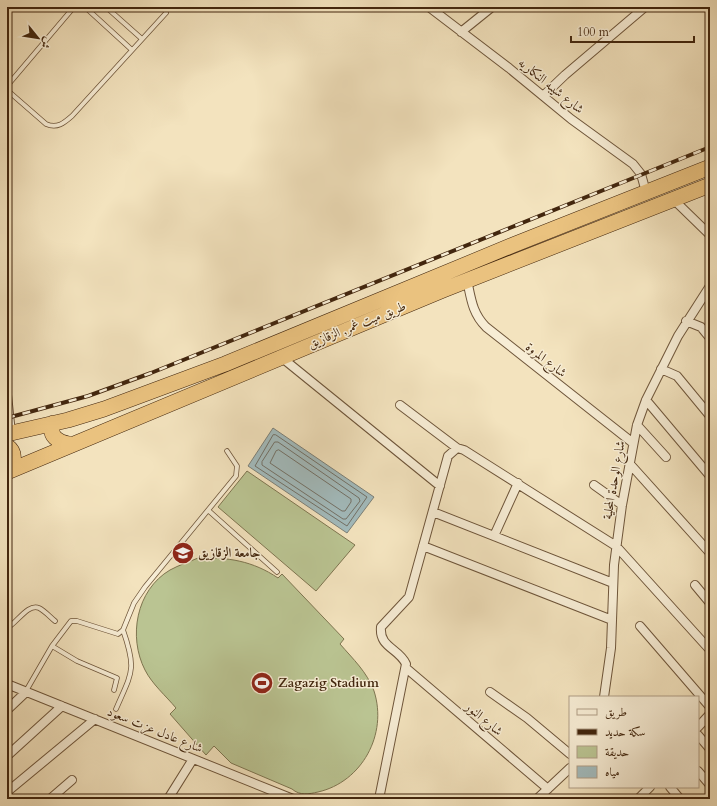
<svg xmlns="http://www.w3.org/2000/svg" width="717" height="806" viewBox="0 0 717 806" font-family="Cardo,Amiri,serif">
  <style>
    .green { fill: #bac492; stroke: #7e7550 }
    .water { fill: #a2bbbd; stroke: #7c7f77 }
    .lines { fill: none; stroke-linecap: round; stroke-linejoin: round }
    .shore { stroke: #727066; stroke-width: 1 }
    .lane-casing { stroke: #6e553a; stroke-width: 5.5 }
    .street-casing { stroke: #6e553a; stroke-width: 10 }
    .highway-casing { stroke: #42260e; stroke-width: 16 }
    .lane { stroke: #f7edd5; stroke-width: 4 }
    .street { stroke: #f7edd5; stroke-width: 8 }
    .highway { stroke: #eac27f; stroke-width: 15 }
    .rail-casing { stroke: #42260e; stroke-width: 4 }
    .rail { stroke: #f7edd5; stroke-width: 2.5; stroke-dasharray: 8; stroke-linecap: butt }
    .labels { text-anchor: middle; dominant-baseline: central; stroke-width: 3; stroke-linejoin: round; paint-order: stroke }
    .street-label { font-size: 13px; fill: #42260e; stroke: #f7edd5 }
    .poi-label { font-size: 13px; font-weight: bold; fill: #42260e; stroke: #f7edd5; text-anchor: start }
  </style>
  <rect width="100%" height="100%" fill="#f3e3be"/>
  <filter id="stains"><feTurbulence type="fractalNoise" baseFrequency=".005" numOctaves="4"/><feColorMatrix values="0 0 0 0 .2 0 0 0 0 .09 0 0 0 0 .02 0 0 0 .5 -.17"/></filter>
  <radialGradient id="worn" r=".72"><stop offset=".6" stop-color="#630" stop-opacity="0"/><stop offset="1" stop-color="#630" stop-opacity=".3"/></radialGradient>
  <path class="green" d="M247,471L355,545L316,591L218,507Z
    M198,558C228,557 253,561 278,578L282,574L344,639L340,644C353,659 367,672 374,691C388,734 362,782 318,792C309,794 300,796 292,789L231,763L214,746L206,755L170,714L176,708C166,696 152,684 145,670C128,637 136,590 170,570C179,565 189,562 198,558Z"/>
  <path class="water" d="M273,428L374,497L347,533L248,466Z"/>
  <g class="lines">
    <path class="shore" d="M276,435L367,497L347,526L255,466L273,435Z
      M275,442H278L359,498L360,501L346,519H343L262,465V462Z
      M279,450L351,499V502L345,511H342L270,463L276,451Z"/>
    <g class="lane-casing">
      <path id="lane" d="M85,7L132,50
        M106,7L142,39
        M7,86L74,7
        M7,90L46,124C57,129 64,123 72,116L166,13
        M209,511L277,572
        M7,628C17,623 28,603 39,608C45,611 50,617 55,621
        M52,646L77,661L117,678L114,690
        M26,691L52,646L71,621H77L118,634L123,630L134,603L145,587L236,476L237,466L227,451
        M116,709C132,672 137,670 123,630"/>
    </g>
    <g class="street-casing">
      <path id="street" d="M429,7L509,68L571,119L633,164L641,174L646,192
        M461,32L492,7
        M543,96L565,75L645,7
        M674,200L710,235
        M467,280C471,298 472,313 486,327L633,443
        M686,321L701,327L710,338
        M281,357L440,486
        M661,369L677,376L710,416
        M7,395L11,433
        M646,400L710,476
        M400,405L457,448
        M637,425L666,457
        M629,463L710,553
        M594,485L622,505
        M433,512L613,583
        M494,536L518,483
        M423,546L612,620
        M695,585L710,603
        M640,626L710,707
        M406,668L548,789
        M7,684L293,799
        M490,692L527,718L570,754
        M604,697L611,648L614,565L622,505L637,425L646,400L678,336L710,286
        M7,710L26,692
        M698,727L710,714
        M698,735L710,749
        M7,756L62,706
        M698,771L710,785
        M670,787L680,799
        M7,792L95,719
        M50,799L72,780
        M168,799L193,759
        M379,799L406,664C399,648 379,648 381,627L409,597L448,456L457,448L464,450L616,546L710,650
        M537,799L570,768
        M638,799L650,787"/>
    </g>
    <g class="highway-casing">
      <path id="highway" d="M53,423C48,436 58,442 69,444
        M7,434L68,420L104,409L225,364L513,245L710,167
        M7,446C16,452 15,463 7,470
        M7,472L443,290L710,185"/>
    </g>
    <use href="#lane" class="lane"/>
    <use href="#street" class="street"/>
    <use href="#highway" class="highway"/>
    <g class="rail-casing">
      <path id="rail" d="M7,418L88,396L151,373L710,147"/>
    </g>
    <use href="#rail" class="rail"/>
  </g>
  <defs>
    <g id="university-disc" transform="scale(1.15)"><circle r="9.5" fill="#8f2418" stroke="#f7edd5"/><path d="M0-5L7-2L0 1L-7-2ZM-4 1L0 2.5L4 1V4Q0 6-4 4Z" fill="#fff"/></g>
    <g id="stadium-disc" transform="scale(1.15)"><circle r="9.5" fill="#8f2418" stroke="#f7edd5"/><path d="M0-5a6.5 5 0 1 0 0 10a6.5 5 0 1 0 0-10ZM-3.5-1.8h7v3.6h-7Z" fill="#fff"/></g>
  </defs>
  <g fill-rule="evenodd">
    <use href="#university-disc" x="183" y="553"/>
    <use href="#stadium-disc" x="262" y="683"/>
  </g>
  <g class="labels">
    <g class="street-label">
      <text transform="translate(551 86) rotate(39)">شارع شيبه النكاريه</text>
      <text transform="translate(357 325) rotate(-22)">طريق ميت غمر, الزقازيق</text>
      <text transform="translate(546 360) rotate(38)">شارع المروة</text>
      <text transform="translate(614 480) rotate(-80)">شارع الوحدة المحلية</text>
      <text transform="translate(484 719) rotate(40)">شارع النور</text>
      <text transform="translate(155 730) rotate(22)">شارع عادل عزت سعود</text>
    </g>
    <g class="poi-label">
      <text x="198" y="553">جامعة الزقازيق</text>
      <text x="278" y="683">Zagazig Stadium</text>
    </g>
  </g>
  <rect width="717" height="806" fill="none" stroke="#f3e3be" stroke-width="24"/>
  <rect x="8" y="8" width="701" height="790" fill="none" stroke="#42260e" stroke-width="2"/>
  <rect x="12" y="12" width="693" height="782" fill="none" stroke="#42260e"/>
  <rect x="569" y="696" width="130" height="92" fill="#f7edd5" stroke="#af9d85"/>
  <rect x="577" y="709" width="20" height="6" fill="#f7edd5" stroke="#af9d85"/>
  <text x="605" y="716" font-size="12" fill="#42260e">طريق</text>
  <rect x="577" y="729" width="20" height="6" fill="#42260e" stroke="#af9d85"/>
  <text x="605" y="736" font-size="12" fill="#42260e">سكة حديد</text>
  <rect x="577" y="746" width="20" height="12" fill="#bac492" stroke="#af9d85"/>
  <text x="605" y="756" font-size="12" fill="#42260e">حديقة</text>
  <rect x="577" y="766" width="20" height="12" fill="#a2bbbd" stroke="#af9d85"/>
  <text x="605" y="776" font-size="12" fill="#42260e">مياه</text>
  <g transform="translate(38 38) rotate(120)" stroke="#f7edd5" stroke-width="3" paint-order="stroke">
  <path d="M0-3L7 15L0 10L-7 15Z" fill="#42260e"/>
  <text y="-6" font-size="11" font-weight="bold" text-anchor="middle" fill="#42260e">ش</text>
  </g>
  <path d="M571 36v6h123v-6" fill="none" stroke="#42260e" stroke-width="2"/>
  <text x="577" y="36" font-size="12" fill="#42260e" stroke="#f7edd5" stroke-width="3" paint-order="stroke">100 m</text>
  <rect width="100%" height="100%" filter="url(#stains)"/>
  <rect width="100%" height="100%" fill="url(#worn)"/>
</svg>
